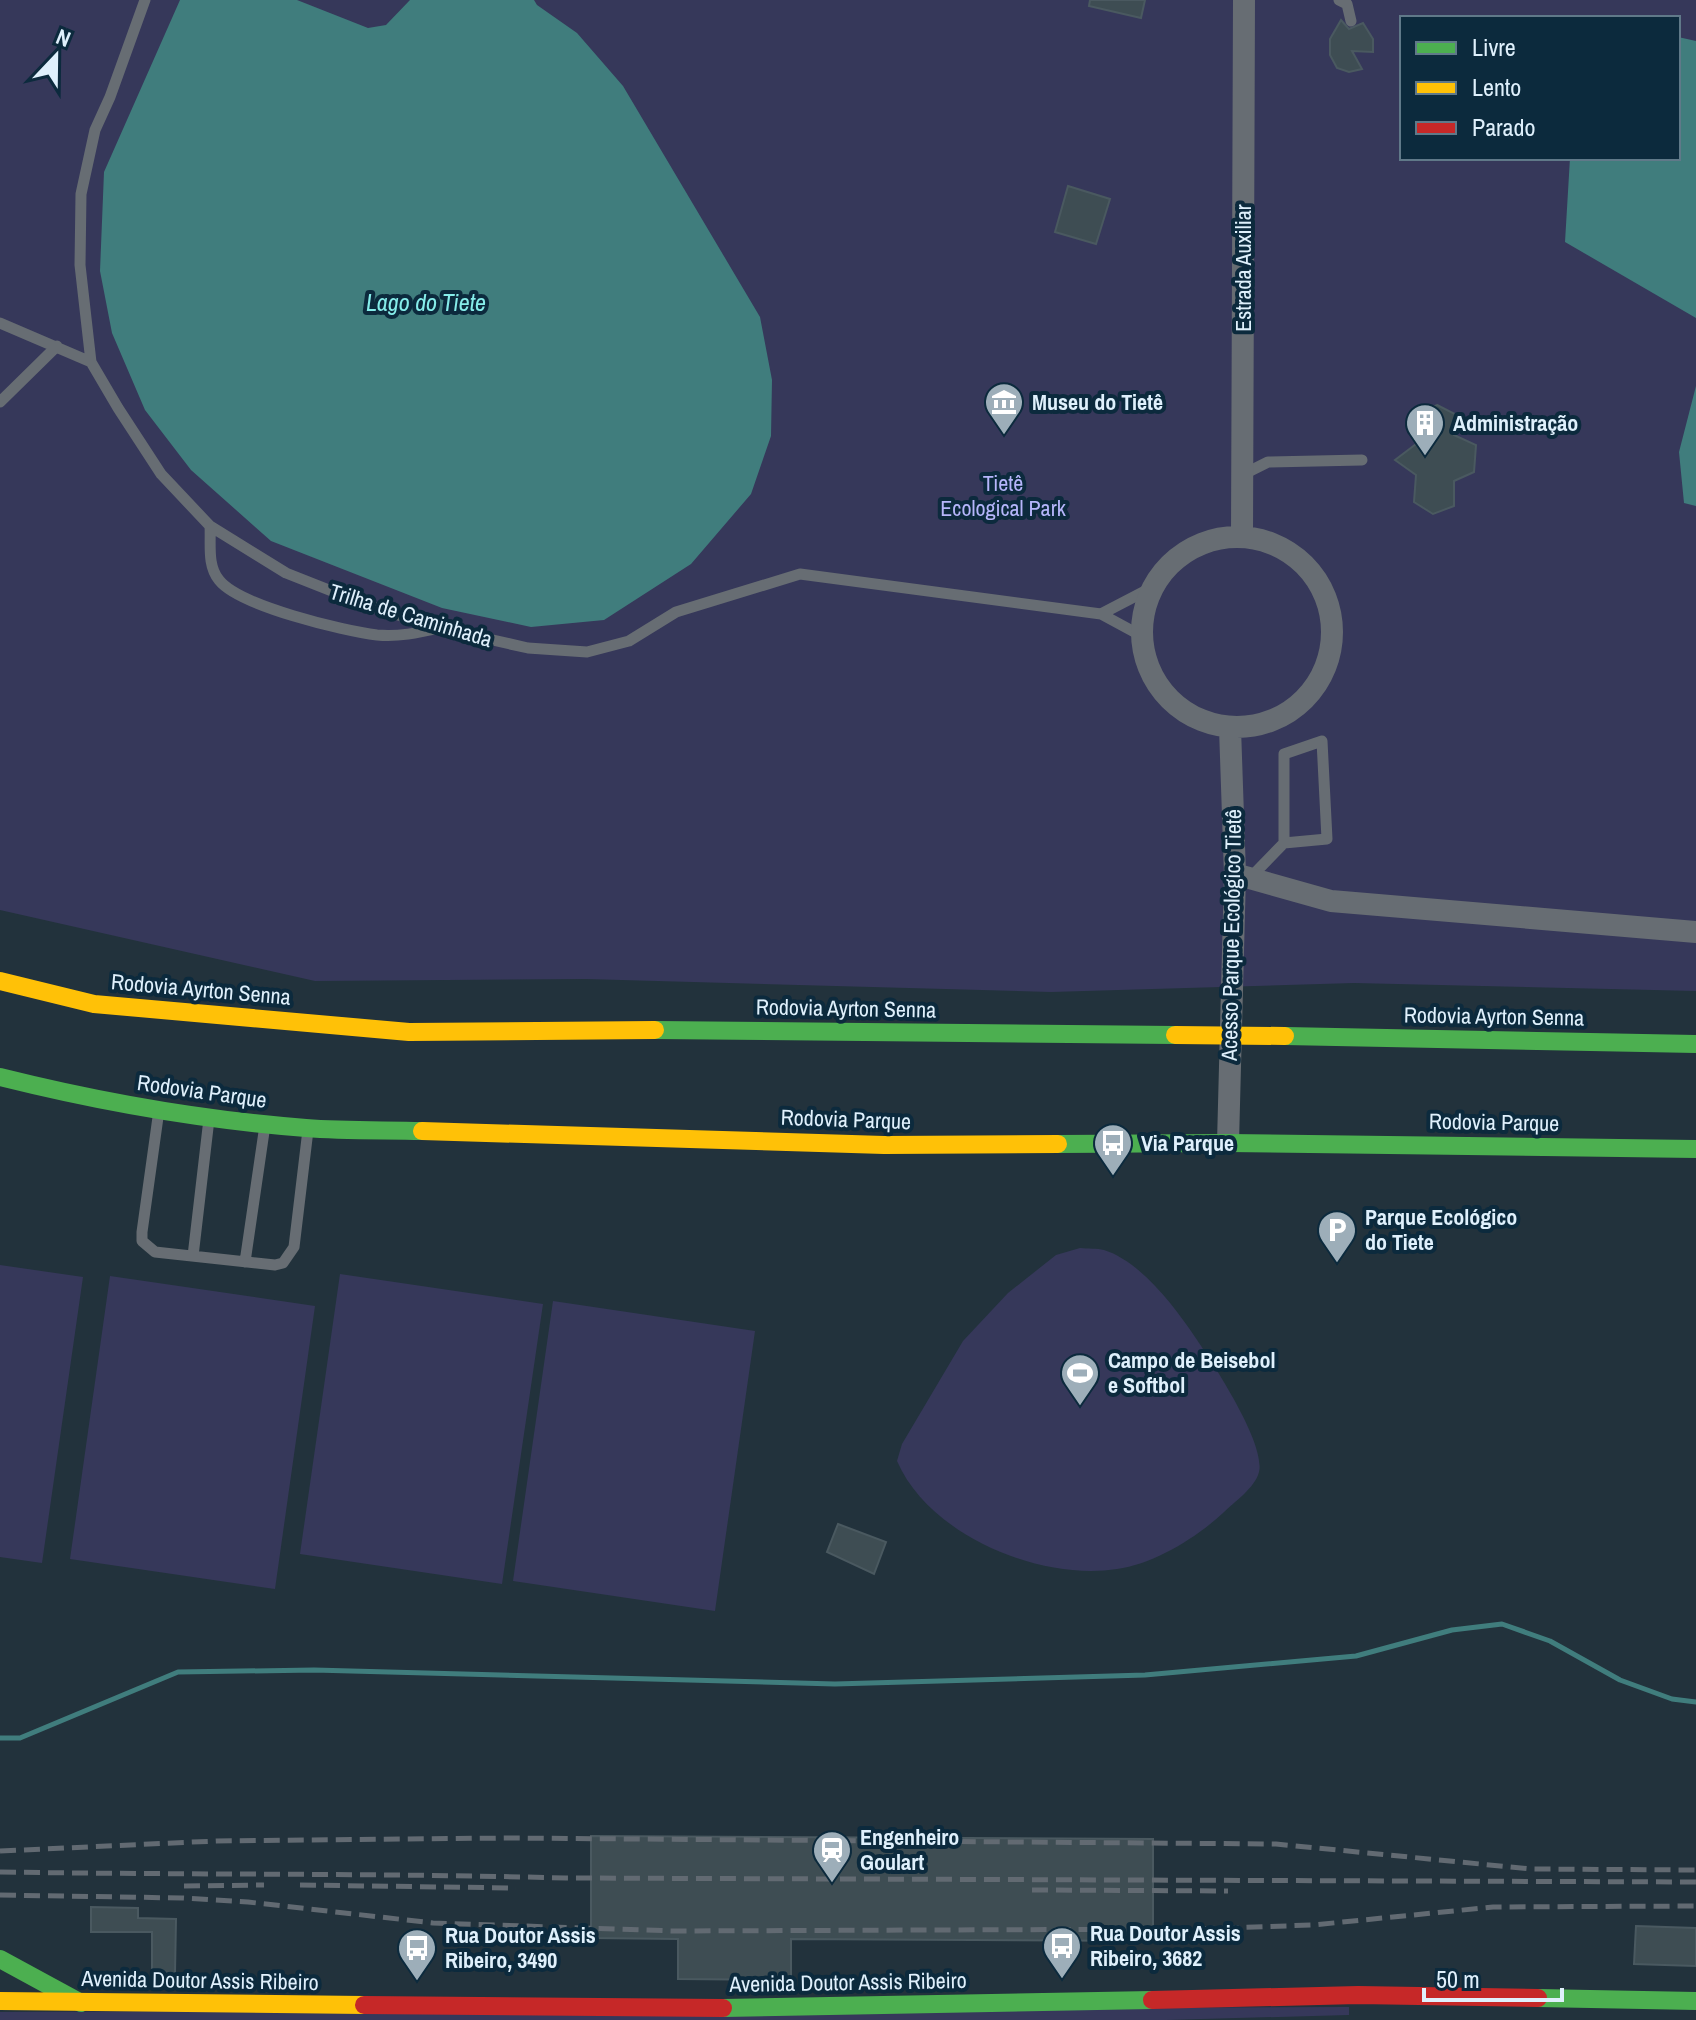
<svg xmlns="http://www.w3.org/2000/svg" width="1696" height="2020" viewBox="0 0 1696 2020" font-family="'Archivo Narrow',sans-serif">
  <style>
    .green { fill: #36385a; fill-rule: evenodd }
    .water { fill: #407d7d }
    .lines { fill: none; stroke-linecap: round; stroke-linejoin: round }
    .stream { stroke: #407d7d; stroke-width: 5 }
    .building { fill: #3e4d53; stroke: #4a5960; stroke-width: 2 }
    .lane { stroke: #676d73; stroke-width: 11 }
    .street { stroke: #676d73; stroke-width: 22 }
    .fast { stroke: #4caf50; stroke-width: 18 }
    .slow { stroke: #ffc107; stroke-width: 18 }
    .jam { stroke: #c62828; stroke-width: 18 }
    .rail { stroke: #626a72; stroke-width: 5; stroke-dasharray: 16 8; stroke-linecap: butt }
    .slow-bridge { stroke: #ffc107; stroke-width: 18 }
    .labels { text-anchor: middle; dominant-baseline: central; stroke-width: 8; stroke-linejoin: round; paint-order: stroke }
    .street-label { font-size: 22px; fill: #dff0fc; stroke: #0c2a3d }
    .poi-label { font-size: 22px; font-weight: bold; fill: #dff0fc; stroke: #0c2a3d; text-anchor: start }
    .park-label { font-size: 22px; fill: #b6b6fb; stroke: #0c2a3d }
    .water-label { font-size: 24px; font-style: italic; fill: #86edea; stroke: #0c2a3d }
  </style>
  <rect width="100%" height="100%" fill="#22323c"/>
  <path class="green" d="M0,0H1696V991L1354,983L1051,992L586,979L315,981L0,910ZM1402,18H1678V158H1402Z
    M1080,1248C1088,1249 1097,1248 1104,1250C1140,1261 1175,1307 1195,1337C1212,1362 1266,1443 1259,1472C1255,1488 1234,1502 1223,1513C1196,1538 1154,1564 1117,1569C1039,1581 929,1535 897,1461L902,1444L963,1341L1008,1293L1056,1255Z
    M0,1265L83,1277L42,1563L0,1557Z
    M340,1274L543,1304L502,1584L300,1554Z
    M110,1276L315,1306L275,1589L70,1559Z
    M553,1301L755,1331L715,1611L513,1581Z
    M1349,2007V2015L1167,2020H0V2012Z"/>
  <path class="water" d="M180,0H297L368,28L386,25L410,0H534L537,5L577,33L623,86L760,317L772,380L771,436L751,494L691,564L604,620L531,627L442,608L271,541L191,470L145,410L112,333L100,271L104,172Z
    M1678,37L1696,41V318L1565,242L1570,158H1678Z
    M1696,386V506L1684,503L1679,452Z"/>
  <g class="lines">
    <path class="stream" d="M0,1738H20L178,1672L314,1670L835,1684L1145,1675L1356,1656L1452,1630L1502,1624L1550,1641L1620,1680L1672,1699L1696,1702"/>
  </g>
  <path class="building" d="M1090,0H1145L1141,18L1089,6Z
    M1341,20L1349,29L1363,23L1373,39V52L1352,51L1362,69L1349,72L1337,68L1330,55V39Z
    M1068,186L1110,199L1096,244L1055,232Z
    M1437,405L1455,414L1454,435L1476,445L1474,472L1454,481V506L1433,514L1414,502L1416,475L1395,460L1416,444L1417,414Z
    M838,1524L886,1542L874,1574L827,1552Z
    M591,1836L1153,1839V1941L791,1939V1980L678,1979V1939L591,1938Z
    M91,1907L138,1908V1918L176,1919L175,1973L152,1972V1932H91Z
    M1636,1926L1696,1928V1966L1634,1964Z"/>
  <g class="lines">
    <path class="lane" d="M145,0L110,97L95,130L81,194L80,265L91,362L118,408L161,474L210,526L286,573L367,605L439,628L528,648L587,652L629,641L676,612L800,574L1101,614L1138,634
      M1339,0L1347,4L1351,21
      M0,323L91,362
      M0,402L57,346
      M1242,475L1268,462L1362,460
      M210,526C211,545 207,565 219,580C239,606 344,631 377,635C398,637 418,633 439,628
      M1101,614L1151,588
      M1250,878L1284,843L1327,839L1322,741L1284,754V843
      M159,1110L142,1232V1241L155,1252L275,1265L283,1263L294,1247L308,1130
      M193,1256L209,1119
      M245,1262L265,1125"/>
    <path class="street" d="M1242,536L1244,0
      M1142 632a95 95 0 1 1 190 0a95 95 0 1 1-190 0Z
      M1235,874L1331,901L1696,932
      M1228,1143L1235,874L1230,728"/>
    <path class="fast" d="M655,1030L1175,1035
      M1285,1036L1696,1044
      M0,1077C100,1102 202,1120 306,1128C344,1131 383,1130 422,1131
      M1058,1144L1228,1143L1696,1149
      M0,1959L81,2003
      M1538,1998L1696,2001
      M723,2008L1152,2000"/>
    <path class="slow" d="M0,981L94,1004L409,1032L655,1030
      M422,1131L884,1145L1058,1144
      M0,2001L364,2005"/>
    <path class="jam" d="M1152,2000L1358,1995L1538,1998
      M364,2005L723,2008"/>
    <path class="rail" d="M0,1851L216,1841L508,1838L1276,1844L1531,1869L1696,1870
      M0,1872C189,1875 378,1873 566,1878L1696,1882
      M300,1885L516,1888
      M184,1886L264,1885
      M1032,1890L1228,1891
      M0,1895L182,1898L248,1902L433,1923L674,1931L1193,1929L1313,1925L1493,1907L1696,1906"/>
    <path class="slow-bridge" d="M1175,1035L1285,1036"/>
  </g>
  <defs>
    <g id="museum-pin" transform="scale(2)"><path d="M0 17L-7.5 6A9.5 9.5 0 1 1 7.5 6Z" fill="#9daeb9" stroke="#0c2a3d"/><path d="M0-6L6-3V-2H-6V-3ZM-5-1h2V3h-2ZM-1-1h2V3h-2ZM3-1h2V3H3ZM-6 4H6V6H-6Z" fill="#fff"/></g>
    <g id="building-pin" transform="scale(2)"><path d="M0 17L-7.5 6A9.5 9.5 0 1 1 7.5 6Z" fill="#9daeb9" stroke="#0c2a3d"/><path d="M-4-6H4V6H1V3H-1V6H-4ZM-2.5-4.3h1.7v1.8h-1.7ZM.8-4.3h1.7v1.8H.8ZM-2.5-1h1.7V.8h-1.7ZM.8-1h1.7V.8H.8Z" fill="#fff"/></g>
    <g id="bus-pin" transform="scale(2)"><path d="M0 17L-7.5 6A9.5 9.5 0 1 1 7.5 6Z" fill="#9daeb9" stroke="#0c2a3d"/><path d="M-5-6H5V4H4V6H2V4H-2V6H-4V4H-5ZM-3.5-4V0h7V-4ZM-3.5 1.2v1.5H-2V1.2ZM2 1.2v1.5H3.5V1.2Z" fill="#fff"/></g>
    <g id="parking-pin" transform="scale(2)"><path d="M0 17L-7.5 6A9.5 9.5 0 1 1 7.5 6Z" fill="#9daeb9" stroke="#0c2a3d"/><path d="M-3.5-5.5H1a3.5 3.5 0 0 1 0 7H-1V5.5H-3.5ZM-1-3.4V-.6H.8a1.4 1.4 0 0 0 0-2.8Z" fill="#fff"/></g>
    <g id="stadium-pin" transform="scale(2)"><path d="M0 17L-7.5 6A9.5 9.5 0 1 1 7.5 6Z" fill="#9daeb9" stroke="#0c2a3d"/><path d="M0-5a6.5 5 0 1 0 0 10a6.5 5 0 1 0 0-10ZM-3.5-1.8h7v3.6h-7Z" fill="#fff"/></g>
    <g id="station-pin" transform="scale(2)"><path d="M0 17L-7.5 6A9.5 9.5 0 1 1 7.5 6Z" fill="#9daeb9" stroke="#0c2a3d"/><path d="M-3-6H3Q5-6 5-4V2Q5 4 3 4L4.5 6H3L1.5 4h-3L-3 6H-4.5L-3 4Q-5 4-5 2V-4Q-5-6-3-6ZM-3.5-4v3h7v-3ZM-3.5 1v1.5H-2V1ZM2 1v1.5H3.5V1Z" fill="#fff"/></g>
  </defs>
  <g fill-rule="evenodd">
    <use href="#museum-pin" x="1004" y="402"/>
    <use href="#building-pin" x="1425" y="423"/>
    <use href="#bus-pin" x="1113" y="1143"/>
    <use href="#parking-pin" x="1337" y="1230"/>
    <use href="#stadium-pin" x="1080" y="1373"/>
    <use href="#station-pin" x="832" y="1850"/>
    <use href="#bus-pin" x="1062" y="1946"/>
    <use href="#bus-pin" x="417" y="1948"/>
  </g>
  <g class="labels">
    <g class="street-label">
      <text transform="translate(1243 268) rotate(-90)">Estrada Auxiliar</text>
      <text transform="translate(411 615) rotate(17)">Trilha de Caminhada</text>
      <text transform="translate(1231 935) rotate(-89)">Acesso Parque Ecológico Tietê</text>
      <text transform="translate(201 989) rotate(5)">Rodovia Ayrton Senna</text>
      <text transform="translate(846 1008) rotate(1)">Rodovia Ayrton Senna</text>
      <text transform="translate(1494 1016) rotate(1)">Rodovia Ayrton Senna</text>
      <text transform="translate(202 1091) rotate(8)">Rodovia Parque</text>
      <text transform="translate(846 1119) rotate(2)">Rodovia Parque</text>
      <text transform="translate(1494 1122) rotate(1)">Rodovia Parque</text>
      <text transform="translate(200 1980) rotate(1)">Avenida Doutor Assis Ribeiro</text>
      <text transform="translate(848 1982) rotate(-1)">Avenida Doutor Assis Ribeiro</text>
    </g>
    <g class="poi-label">
      <text x="1032" y="402">Museu do Tietê</text>
      <text x="1453" y="423">Administração</text>
      <text x="1141" y="1143">Via Parque</text>
      <text x="1365" y="1217">Parque Ecológico<tspan x="1365" dy="25">do Tiete</tspan></text>
      <text x="1108" y="1360">Campo de Beisebol<tspan x="1108" dy="25">e Softbol</tspan></text>
      <text x="860" y="1837">Engenheiro<tspan x="860" dy="25">Goulart</tspan></text>
      <text x="1090" y="1933">Rua Doutor Assis<tspan x="1090" dy="25">Ribeiro, 3682</tspan></text>
      <text x="445" y="1935">Rua Doutor Assis<tspan x="445" dy="25">Ribeiro, 3490</tspan></text>
    </g>
    <g class="park-label">
      <text x="1003" y="483">Tietê<tspan x="1003" dy="25">Ecological Park</tspan></text>
    </g>
    <g class="water-label">
      <text x="426" y="302">Lago do Tiete</text>
    </g>
  </g>
  <rect x="1400" y="16" width="280" height="144" fill="#0c2a3d" stroke="#607989" stroke-width="2"/>
  <rect x="1416" y="42" width="40" height="12" fill="#4caf50" stroke="#607989" stroke-width="2"/>
  <text x="1472" y="56" font-size="24" fill="#dff0fc">Livre</text>
  <rect x="1416" y="82" width="40" height="12" fill="#ffc107" stroke="#607989" stroke-width="2"/>
  <text x="1472" y="96" font-size="24" fill="#dff0fc">Lento</text>
  <rect x="1416" y="122" width="40" height="12" fill="#c62828" stroke="#607989" stroke-width="2"/>
  <text x="1472" y="136" font-size="24" fill="#dff0fc">Parado</text>
  <g transform="translate(56 56) rotate(22)" stroke="#0c2a3d" stroke-width="6" paint-order="stroke">
  <path d="M0-6L14 30L0 20L-14 30Z" fill="#dff0fc"/>
  <text y="-12" font-size="22" font-weight="bold" text-anchor="middle" fill="#dff0fc">N</text>
  </g>
  <path d="M1424 1988v12h138v-12" fill="none" stroke="#dff0fc" stroke-width="4"/>
  <text x="1436" y="1988" font-size="24" fill="#dff0fc" stroke="#0c2a3d" stroke-width="6" paint-order="stroke">50 m</text>
</svg>
